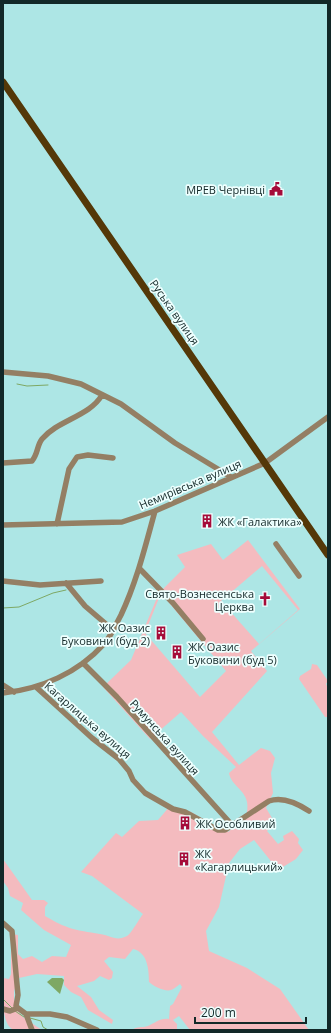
<svg xmlns="http://www.w3.org/2000/svg" width="331" height="1033" viewBox="0 0 331 1033" font-family="'Open Sans',sans-serif">
  <style>
    .green { fill: #f4bbbf; fill-rule: evenodd }
    .water { fill: #7ea864 }
    .lines { fill: none; stroke-linecap: round; stroke-linejoin: round }
    .stream { stroke: #7ea864; stroke-width: 1 }
    .minor { stroke: #947f64; stroke-width: 5.5 }
    .major { stroke: #543808; stroke-width: 7 }
    .labels { text-anchor: middle; dominant-baseline: central; stroke-width: 3.5; stroke-linejoin: round; paint-order: stroke }
    .poi-label { font-size: 11px; fill: #122828; stroke: #eefffe; text-anchor: start }
    .street-label { font-size: 11px; fill: #122828; stroke: #eefffe }
  </style>
  <rect width="100%" height="100%" fill="#ade6e5"/>
  <path class="green" d="M248,540L300,609L251,651L267,671L212,732L239,765L261,748L270,751L275,758L271,773L273,793L266,808L275,823L267,831L278,844L284,840L283,836L292,831L299,839L298,843L303,850L296,859L278,870L254,840L240,849L229,863L219,907L206,931L209,951L247,968L280,989L309,1030H190L179,1016L173,1020L177,1024V1030H132C137,1026 142,1028 148,1026C156,1023 159,1018 169,1019L170,1006L173,1004L182,987L180,984C177,986 174,989 171,990C165,992 153,986 149,982C149,971 148,952 133,949L125,959L109,957L104,961L113,972L112,978L109,980L100,976L94,981L77,986L91,997L99,1010L113,1020L112,1024L88,1010L81,997L71,992L64,985V976L37,974L19,978L14,991V1007L24,1018L42,1030C34,1030 21,1032 14,1030C0,1025 3,990 3,978L9,979L11,974V934L18,935V954L23,959L32,956L42,962L52,956L66,957L71,945L44,930L21,910L23,903L10,896L8,888L3,881V859L32,900H44L48,903L45,907V916C67,929 75,930 100,934C110,935 116,942 127,936C131,934 139,919 143,914L92,876L81,872L116,833L122,837L139,821L158,820L170,806L191,812L220,829L225,828L228,832L246,818C247,813 248,807 247,802C245,790 231,785 229,773L236,767L203,736L181,712L150,739L103,687L131,660L159,593L185,567L177,555L211,544L223,560ZM262,566L298,610L259,644L221,601ZM161,593L226,671L200,697L145,633Z
    M312,664L317,665L328,681L326,684L328,688V717H325L299,679L300,676L311,669Z"/>
  <path class="water" d="M52,978H62L64,980L60,994L47,982Z"/>
  <g class="lines">
    <path class="stream" d="M17,384L27,386L48,385
      M3,608L19,607L53,593L66,590
      M3,999L12,1008
      M15,1011L24,1017
      M30,1018L41,1021L43,1027L48,1030"/>
    <path class="minor" d="M3,372L48,376L81,384L121,404L175,443L231,477
      M3,463L32,461C38,454 37,445 42,439C58,420 90,416 102,395
      M57,524L69,469L77,457L88,455L113,458
      M3,525L122,522L155,511L265,463L328,417
      M276,544L299,576
      M139,568L173,603L203,639
      M3,581L40,585L101,581
      M66,583L85,606L113,630
      M83,663L117,697L232,825
      M3,685L14,692
      M36,687L92,738L119,759L129,771L133,780L145,793L173,809L185,812L218,830H225L269,801C283,796 297,803 309,811
      M3,693C41,689 78,673 104,644C112,635 116,624 121,615C137,581 145,547 155,511
      M3,923L12,931L18,995L16,1006L18,1008
      M18,1008L26,1014H50L67,1017L97,1030
      M3,1009L10,1011L18,1008
      M26,1014L32,1030"/>
    <path class="major" d="M3,82L328,555"/>
  </g>
  <defs>
    <g id="civic-bare" transform="scale(1.08)"><path d="M-.6-6.5H3V-4.5H.6V-3L4-1V1h2V6H-6V1h2V-1L-.6-3ZM-1.2 2.5V6h2.4V2.5Z" fill="#a50b39" stroke="#eefffe" stroke-width="2.5" paint-order="stroke"/></g>
    <g id="building-bare" transform="scale(1.08)"><path d="M-4-6H4V6H1V3H-1V6H-4ZM-2.5-4.3h1.7v1.8h-1.7ZM.8-4.3h1.7v1.8H.8ZM-2.5-1h1.7V.8h-1.7ZM.8-1h1.7V.8H.8Z" fill="#a50b39" stroke="#eefffe" stroke-width="2.5" paint-order="stroke"/></g>
    <g id="church-bare" transform="scale(1.08)"><path d="M-1.2-6h2.4v3.5h3.3v2.4h-3.3V6h-2.4V-.1h-3.3v-2.4h3.3Z" fill="#a50b39" stroke="#eefffe" stroke-width="2.5" paint-order="stroke"/></g>
  </defs>
  <g fill-rule="evenodd">
    <use href="#civic-bare" x="276" y="189"/>
    <use href="#building-bare" x="207" y="521"/>
    <use href="#church-bare" x="265" y="599"/>
    <use href="#building-bare" x="161" y="633"/>
    <use href="#building-bare" x="177" y="652"/>
    <use href="#building-bare" x="185" y="823"/>
    <use href="#building-bare" x="184" y="859"/>
  </g>
  <g class="labels">
    <g class="poi-label">
      <text x="265" y="189" text-anchor="end">МРЕВ Чернівці</text>
      <text x="218" y="521">ЖК «Галактика»</text>
      <text x="254" y="593" text-anchor="end">Свято-Вознесенська<tspan x="254" dy="13">Церква</tspan></text>
      <text x="150" y="627" text-anchor="end">ЖК Оазис<tspan x="150" dy="13">Буковини (буд 2)</tspan></text>
      <text x="188" y="646">ЖК Оазис<tspan x="188" dy="13">Буковини (буд 5)</tspan></text>
      <text x="196" y="823">ЖК Особливий</text>
      <text x="195" y="853">ЖК<tspan x="195" dy="13">«Кагарлицький»</tspan></text>
    </g>
    <g class="street-label">
      <text transform="translate(175 312) rotate(55)">Руська вулиця</text>
      <text transform="translate(190 484) rotate(-23)">Немирівська вулиця</text>
      <text transform="translate(88 720) rotate(41)">Кагарлицька вулиця</text>
      <text transform="translate(165 737) rotate(48)">Румунська вулиця</text>
    </g>
  </g>
  <rect width="331" height="1033" fill="none" stroke="#122828" stroke-width="8"/>
  <path d="M195 1017v6h111v-6" fill="none" stroke="#122828" stroke-width="2"/>
  <text x="201" y="1017" font-size="12" fill="#122828" stroke="#eefffe" stroke-width="3" paint-order="stroke">200 m</text>
</svg>
